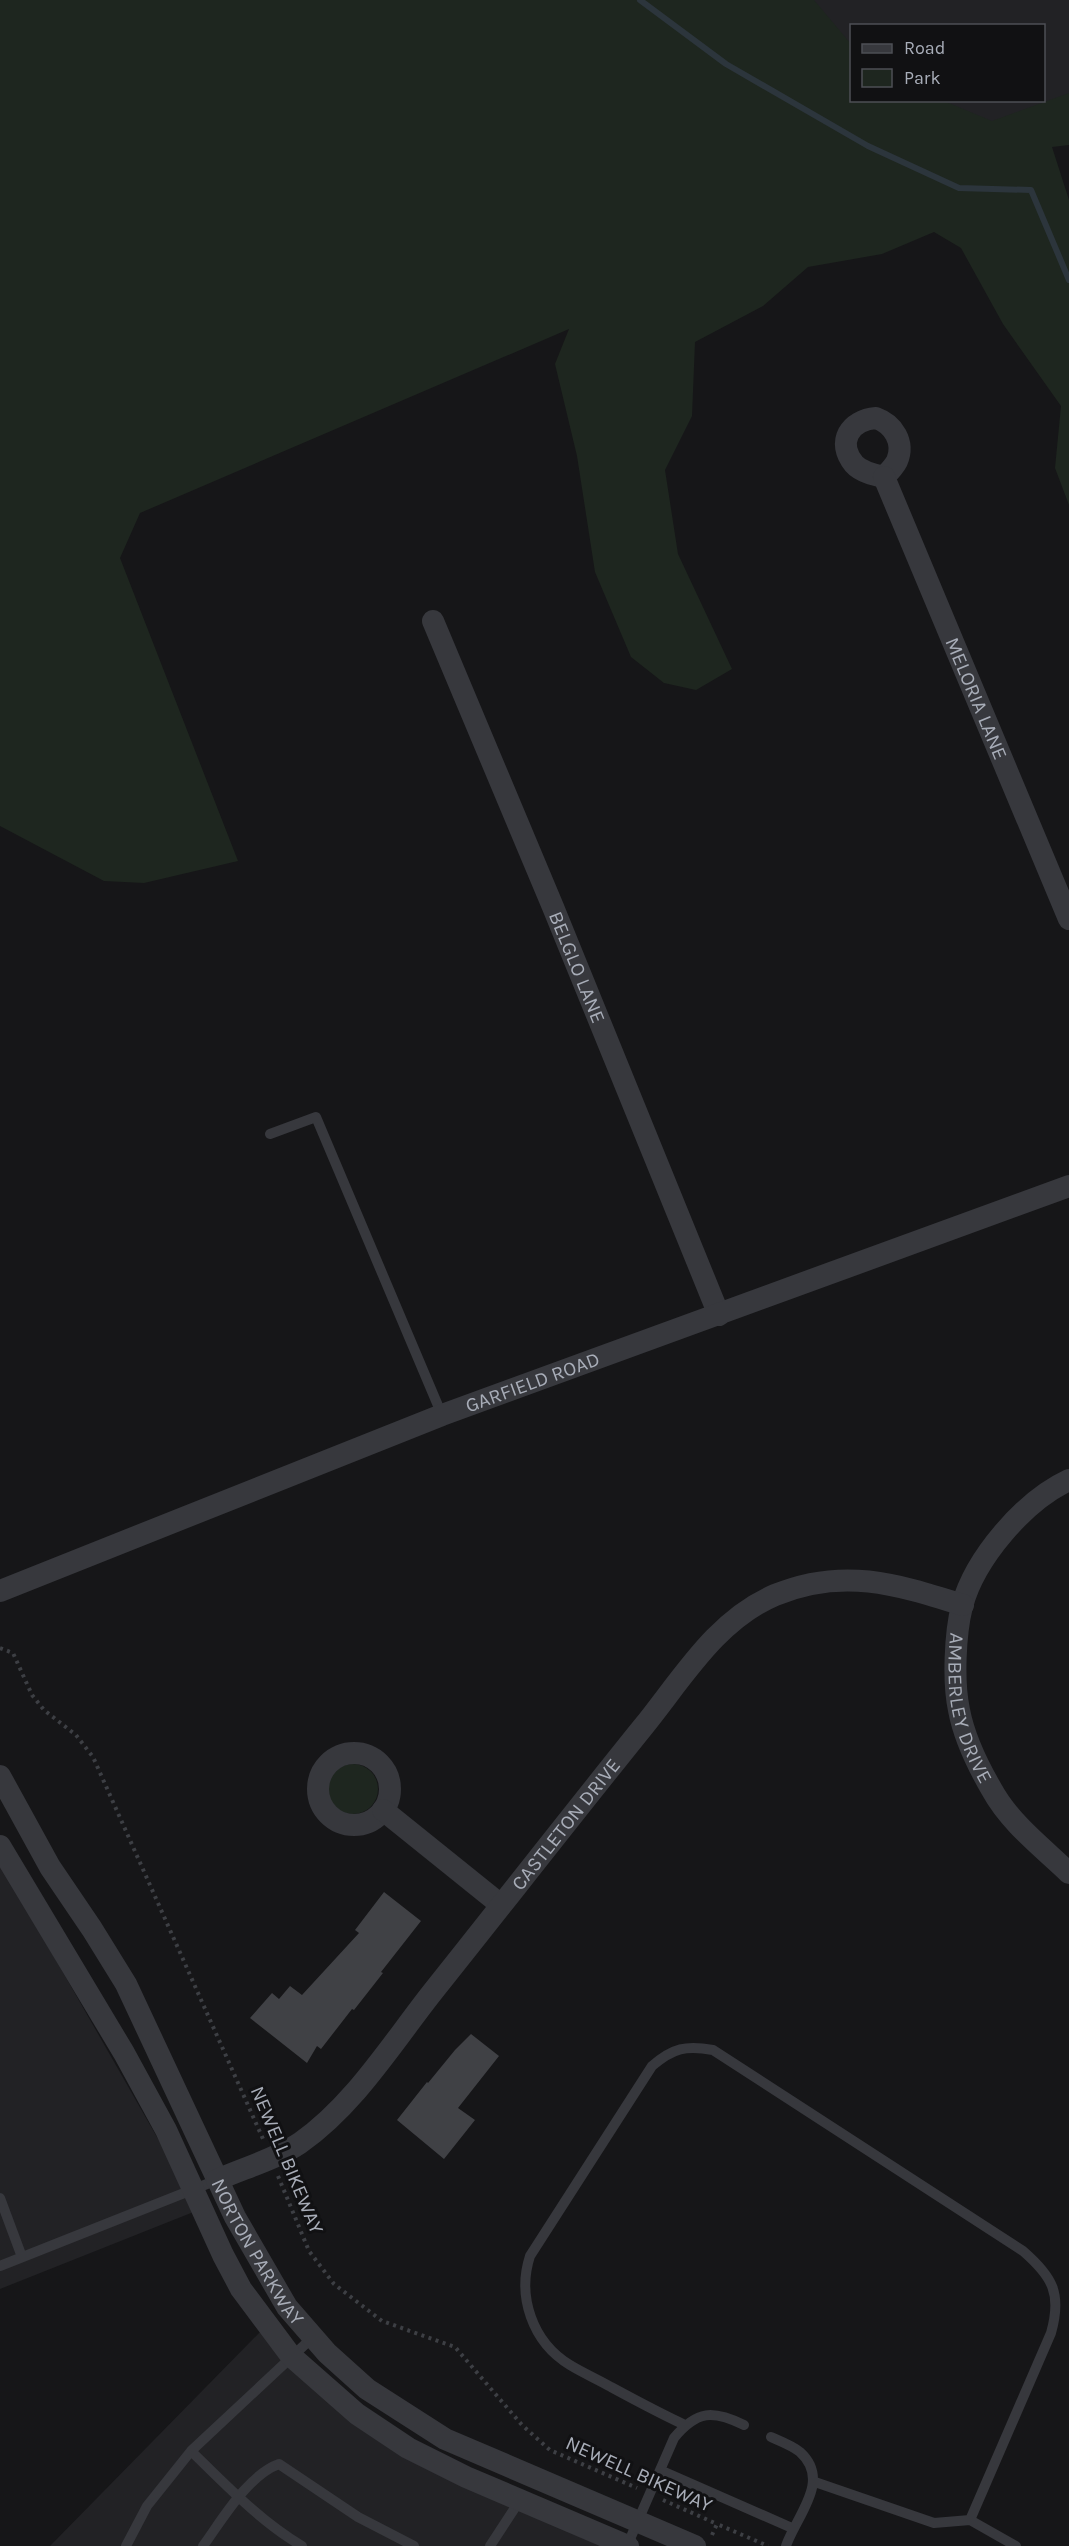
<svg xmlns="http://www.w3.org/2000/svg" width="1069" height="2546" viewBox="0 0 1069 2546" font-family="Karla,sans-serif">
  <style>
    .built { fill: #222225; fill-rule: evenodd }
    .green { fill: #1e261f }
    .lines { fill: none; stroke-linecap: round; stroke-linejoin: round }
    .stream { stroke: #2c353c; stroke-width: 6 }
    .building { fill: #404145 }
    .path { stroke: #3d3f44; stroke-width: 4; stroke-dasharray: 3 4.5; stroke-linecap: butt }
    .service { stroke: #37383d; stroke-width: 10 }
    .minor { stroke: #37383d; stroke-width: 22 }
    .labels { text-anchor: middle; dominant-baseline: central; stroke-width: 6; stroke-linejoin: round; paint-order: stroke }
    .street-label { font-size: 20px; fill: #a8adb8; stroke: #111113 }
  </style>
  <rect width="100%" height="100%" fill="#161618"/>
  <path class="built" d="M610,0H1069V116L794,231ZM852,26H1044V100H852Z
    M0,1862L162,2146L196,2211L0,2289Z
    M261,2331L307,2382L610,2546H50Z"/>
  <path class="green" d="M0,0H814L851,44L852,100L944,101L992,121L1069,93V145L1052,147L1069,200V505L1055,468L1061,406L1003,324L961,248L934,232L882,254L808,267L763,306L695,342L692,416L665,470L678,554L732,669L696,690L664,683L631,657L595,572L577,456L555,364L569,329L140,513L120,558L238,861L144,883L104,881L0,826Z
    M328 1789a25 25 0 1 1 50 0a25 25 0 1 1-50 0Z"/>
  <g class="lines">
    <path class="stream" d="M640,0L726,64L868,146L959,188L1031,190L1069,280"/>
  </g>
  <path class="building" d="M384,1892L421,1921L381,1972L383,1973L354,2010L352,2009L321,2049L317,2046L307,2063L250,2018L272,1993L279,1999L290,1986L302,1995L359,1933L355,1930Z
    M471,2034L499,2056L458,2108L475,2120L444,2159L397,2120L427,2082L428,2083L455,2050Z"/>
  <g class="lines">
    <path class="path" d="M0,1648L13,1653L32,1695L44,1710L76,1735L93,1757L263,2139
      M278,2176L309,2251L334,2284L382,2321L455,2347L522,2425L550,2450L637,2488
      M663,2500L717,2524
      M712,2535L717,2524L768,2546"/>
    <path class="service" d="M270,1134L316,1117L442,1415
      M0,2198L22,2257
      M0,2266L217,2180
      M685,2425C659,2413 635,2400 611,2387C597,2379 583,2373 570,2365C532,2342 517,2296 530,2256L652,2066C673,2048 686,2045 713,2050L1023,2251C1053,2277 1062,2294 1051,2333L970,2520L934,2523L815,2482
      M771,2437C780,2441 793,2446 800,2452C832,2481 796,2516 786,2546
      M191,2451C226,2485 260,2521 302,2546
      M660,2470L792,2528
      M970,2520L1016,2546
      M126,2546L147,2506L191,2451L313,2337
      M203,2546C222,2520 248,2475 279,2464L358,2517L414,2546
      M490,2546L520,2500
      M627,2546L674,2438C697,2410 713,2410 744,2425"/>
    <g class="minor">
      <path d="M876,418C893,424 905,442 897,461C894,467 888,473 884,477C875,475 861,472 854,464C836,442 850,420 876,418Z"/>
      <path id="s1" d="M884,477L1069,919"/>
      <path id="s2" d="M433,621L553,907L719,1315"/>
      <path id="s3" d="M1069,1480C1024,1501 975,1558 962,1606C955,1634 953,1682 959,1710C964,1737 978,1766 992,1790C1010,1823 1043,1848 1069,1873"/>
      <path id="s4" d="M0,1591L442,1415L1069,1186"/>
      <circle cx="354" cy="1789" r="36"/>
      <path id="s5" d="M0,1776L50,1867L92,1929L126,1984L235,2217L287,2307L327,2353L367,2389L445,2439L695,2546"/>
      <path d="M383,1810L501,1905"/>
      <path d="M0,1846L124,2053L166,2130L223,2255L241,2289L291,2356L357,2414L408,2448L466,2477L628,2546"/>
      <path id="s6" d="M217,2180C244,2168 276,2159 300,2143C354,2105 391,2045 431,1994C502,1905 572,1815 643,1727C682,1679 716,1620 775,1595C843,1567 896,1584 963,1605"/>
    </g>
  </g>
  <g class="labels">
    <g class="street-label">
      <text stroke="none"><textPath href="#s1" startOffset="240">MELORIA LANE</textPath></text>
      <text stroke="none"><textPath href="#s2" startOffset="375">BELGLO LANE</textPath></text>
      <text stroke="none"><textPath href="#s4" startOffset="572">GARFIELD ROAD</textPath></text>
      <text stroke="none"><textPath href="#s3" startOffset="274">AMBERLEY DRIVE</textPath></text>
      <text stroke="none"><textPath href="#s6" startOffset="507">CASTLETON DRIVE</textPath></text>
      <text transform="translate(287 2160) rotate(67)">NEWELL BIKEWAY</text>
      <text stroke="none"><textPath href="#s5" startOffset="542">NORTON PARKWAY</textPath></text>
      <text transform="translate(639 2474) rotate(24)">NEWELL BIKEWAY</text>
    </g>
  </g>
  <rect x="850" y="24" width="195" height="78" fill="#111113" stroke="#4d4f55" stroke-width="1.5"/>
  <rect x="862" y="44" width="30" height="9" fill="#37383d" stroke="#4d4f55" stroke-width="1.5"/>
  <text x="904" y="54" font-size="18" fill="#a8adb8">Road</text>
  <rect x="862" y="69" width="30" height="18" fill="#1e261f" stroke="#4d4f55" stroke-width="1.5"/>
  <text x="904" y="84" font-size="18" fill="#a8adb8">Park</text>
</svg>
